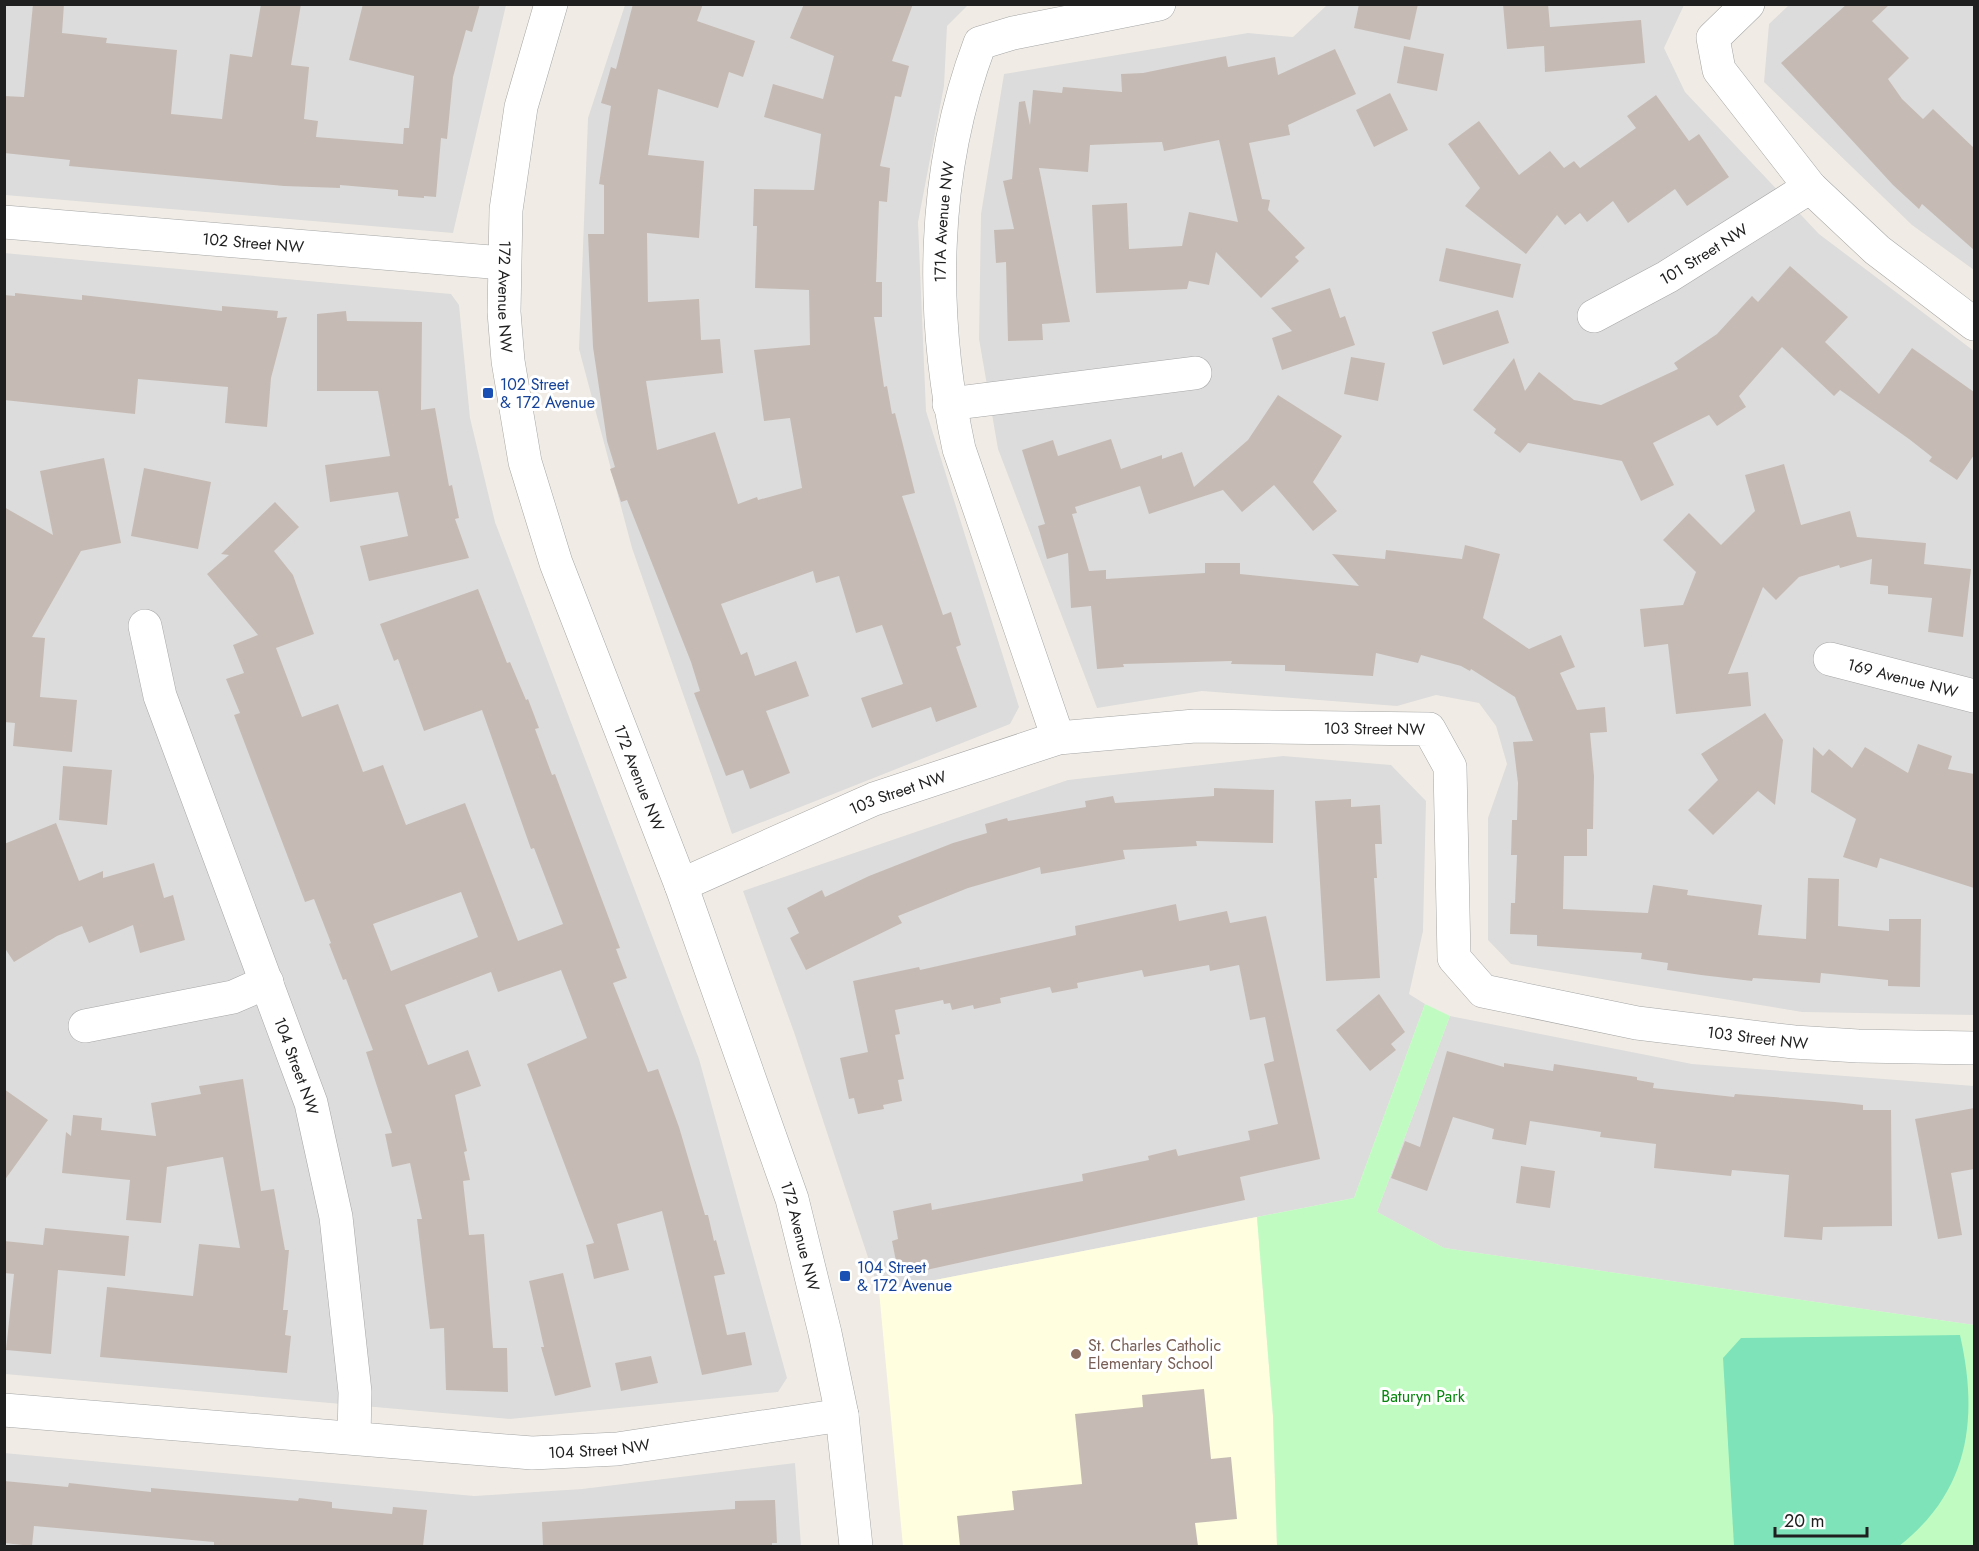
<svg xmlns="http://www.w3.org/2000/svg" width="1979" height="1551" viewBox="0 0 1979 1551" font-family="Jost,sans-serif">
  <style>
    .residential { fill: #dddcdc }
    .education { fill: #fffedf }
    .park { fill: #c0fcc2 }
    .pitch { fill: #7ee3b9 }
    .building { fill: #c5bbb4; fill-rule: evenodd }
    .lines { fill: none; stroke-linecap: round; stroke-linejoin: round }
    .minor-casing { stroke: #a6a6a6; stroke-width: 34 }
    .tertiary-casing { stroke: #a6a6a6; stroke-width: 34 }
    .minor { stroke: #fff; stroke-width: 33 }
    .tertiary { stroke: #fff; stroke-width: 33 }
    .transit-dot { fill: #1a4fb4; stroke: #fff; stroke-width: 2 }
    .education-dot { fill: #8d6e63; stroke: #fff; stroke-width: 2 }
    .labels { text-anchor: middle; dominant-baseline: central; stroke-width: 6; stroke-linejoin: round; paint-order: stroke }
    .street-label { font-size: 16px; fill: #1f1f1f; stroke: #fff }
    .transit-label { font-size: 16px; fill: #164399; stroke: #fff; text-anchor: start }
    .education-label { font-size: 16px; fill: #785e54; stroke: #fff; text-anchor: start }
    .park-label { font-size: 16px; fill: #06840c; stroke: #fff }
  </style>
  <rect width="100%" height="100%" fill="#f0ece5"/>
  <path class="residential" d="M4,5H506L453,233L5,195Z
    M625,5H968L947,26L944,86L918,222L926,411L1019,707L1010,724L732,834L632,548L579,349L588,118Z
    M1327,5H1684L1664,48L1685,92L1819,234L1974,351V1015L1802,1012L1511,964L1488,940V818L1507,764L1496,726L1479,703L1436,695L1397,706L1202,691L1097,708L998,449L979,339L981,214L1004,74L1248,33L1293,37Z
    M1789,5H1974V270L1912,225L1764,82L1769,24Z
    M4,253L451,294L459,305L470,418L495,522L699,1059L787,1378L778,1392L510,1419L5,1374Z
    M1283,756L1391,765L1426,801L1423,931L1409,994L1425,1004L1354,1198L879,1291L795,1035L743,891L1068,780Z
    M1450,1016L1692,1064L1974,1086V1325L1444,1248L1377,1212Z
    M4,1453L474,1496L582,1489L795,1463L801,1546H5Z"/>
  <path class="education" d="M1257,1217L1273,1416L1277,1546H903L879,1291Z"/>
  <path class="park" d="M1425,1004L1450,1016L1377,1212L1444,1248L1974,1325V1546H1277L1273,1416L1257,1217L1354,1198Z"/>
  <path class="pitch" d="M1960,1335C1979,1419 1969,1491 1899,1546H1734L1723,1358L1741,1338Z"/>
  <path class="building" d="M33,4H64L62,33L107,38L106,43L177,50L171,114L222,119L230,54L252,57L261,4H301L291,65L309,67L304,119L318,121L316,137L403,144L404,128H409L414,76L349,60L363,4H480L472,32L466,30L453,77L447,139L441,138L436,197L424,196V198L398,196V190L340,185V188L284,186L69,166L70,160L4,153V96L24,97Z
    M633,4H703L697,21L755,41L743,77L729,72L718,108L658,89L648,155L704,161L699,238L647,233L648,302L699,299L701,340L720,339L723,373L646,381L657,450L715,432L738,504L757,497L758,500L802,488L790,418L764,421L754,350L810,345L809,290L755,288L757,226H753L754,189L814,190L821,134L764,117L773,84L823,99L834,56L790,38L804,4H913L892,61L909,66L901,97L895,96L880,166L890,168L887,202L879,201L876,282H882V317H874L884,387L887,386L892,414L895,413L915,493L902,496L943,615L951,612L961,645L956,647L977,707L936,722L931,707L872,728L861,698L903,684L882,625L856,633L839,576L816,583L813,571L721,604L741,655L747,652L755,676L796,661L809,696L766,711L790,773L750,789L743,770L726,776L694,693L700,691L691,662L627,500L621,502L610,469L615,467L607,441L593,347L588,234H604V185L599,184L611,106L601,103L611,67L616,69Z
    M1359,4H1418L1410,40L1354,28Z
    M1503,4H1548L1550,27L1641,20L1645,63L1545,72L1544,46L1507,49Z
    M1847,4H1890L1872,21L1909,58L1888,79L1902,99L1923,119L1933,109L1974,148V250L1922,204L1919,209L1893,185L1781,63Z
    M1404,46L1444,54L1437,91L1397,83Z
    M1335,49L1356,94L1288,125L1290,135L1249,143L1262,199L1270,200L1268,210L1305,248L1295,257L1299,261L1261,298L1216,252L1209,285L1189,281L1187,289L1096,293L1092,205L1127,203L1129,249L1182,246L1189,212L1238,222L1219,140L1164,151L1162,142L1090,145L1088,172L1039,168L1070,322L1042,324L1043,340L1008,341L1006,262L996,263L994,230L1014,229L1003,181L1012,179L1019,102L1025,101L1030,125L1033,90L1062,93L1063,87L1122,92L1121,74L1143,73L1226,56L1228,67L1275,57L1278,75Z
    M1390,93L1408,130L1374,147L1356,110Z
    M1656,95L1689,141L1699,134L1729,177L1687,206L1675,189L1628,223L1613,201L1587,222L1580,213L1565,225L1557,215L1526,254L1465,206L1480,188L1448,144L1479,121L1519,175L1550,151L1564,168L1574,161L1580,168L1636,128L1627,116Z
    M1446,248L1521,264L1513,298L1439,281Z
    M1790,266L1848,317L1825,342L1879,394L1912,348L1974,392V455L1957,480L1929,461L1932,457L1909,439L1840,390L1834,396L1782,347L1739,396L1746,407L1717,426L1709,415L1653,443L1674,485L1641,501L1622,461L1528,443L1520,453L1494,433L1496,429L1473,410L1514,358L1525,391L1539,372L1574,400L1601,405L1678,369L1674,363L1717,334L1752,296L1758,302Z
    M1330,288L1340,318L1345,316L1355,345L1282,370L1272,338L1292,331L1271,308Z
    M15,293L82,300V295L222,311V306L278,311L277,318L287,317L271,378L267,427L225,423L228,387L138,379L135,414L4,400V295L15,296Z
    M1498,310L1509,343L1443,365L1432,332Z
    M346,311L347,321L422,322L421,410L435,408L449,486L452,485L459,518L455,519L469,558L369,581L360,546L408,536L398,492L330,502L325,465L390,456L378,391H317V314Z
    M1351,357L1385,363L1378,401L1344,394Z
    M1278,395L1342,436L1313,482L1337,511L1313,531L1274,485L1242,512L1223,490L1149,514L1140,486L1075,507L1077,513L1072,514L1089,571L1106,570V579L1205,573V563H1240V574L1359,586L1332,554L1385,559L1386,550L1462,559L1465,545L1500,554L1483,618L1529,649L1561,635L1575,667L1560,673L1577,710L1605,707L1607,732L1590,733L1594,776L1593,829H1587V856H1564L1563,909L1648,913L1653,885L1688,890L1687,895L1762,905L1758,935L1806,939L1808,878L1839,879L1838,926L1889,931V919H1921L1920,987L1888,986V980L1821,973L1820,983L1753,978L1752,981L1701,975L1667,970L1668,963L1641,959L1642,953L1537,946V935L1510,934L1511,903H1515L1517,855H1511L1512,820H1517L1518,783L1513,742L1533,741L1515,697L1471,669L1470,671L1461,666L1421,655L1418,663L1376,653L1373,676L1285,671V665L1231,664L1232,661L1123,664L1124,667L1097,669L1091,606L1071,608L1068,553L1047,559L1038,526L1045,524L1022,450L1053,440L1058,456L1111,439L1121,469L1162,455V459L1182,452L1194,487L1248,440Z
    M104,458L121,543L81,551L32,637L45,638L40,697L77,700L72,752L13,746L15,723L4,722V507L53,535L40,471Z
    M1784,464L1801,525L1850,511L1857,537L1926,543L1924,564L1971,569L1963,637L1928,632L1932,598L1888,594V586L1870,584L1872,559L1840,568L1839,565L1799,577L1776,600L1763,587L1728,674L1748,672L1751,706L1676,714L1668,644L1644,647L1640,609L1683,605L1696,572L1663,540L1689,513L1721,545L1755,511L1745,475Z
    M144,468L211,482L198,549L131,536Z
    M275,502L299,527L274,551L293,575L314,634L276,648L302,717L338,704L363,772L383,765L406,825L465,803L518,941L563,924L534,848L531,849L482,710L424,731L398,659L394,661L380,624L478,589L507,663L510,662L526,700L528,699L539,728L535,729L552,775L555,774L620,948L616,949L627,978L613,983L648,1072L658,1069L679,1127L705,1215H708L714,1241L716,1240L725,1274L714,1276L727,1335L745,1332L752,1365L702,1375L662,1211L617,1224L629,1270L594,1279L586,1245L594,1243L527,1064L587,1038L561,970L498,992L491,972L405,1005L428,1065L468,1050L481,1086L455,1095L467,1151L464,1152L470,1180L463,1181L469,1235L484,1234L493,1348H507L508,1392L446,1390L444,1328L430,1329L417,1219H422L410,1163L392,1167L385,1134L392,1133L366,1052L373,1050L346,979L343,980L329,944L331,943L314,899L305,902L234,715L240,713L226,679L244,673L233,645L258,635L207,574L229,555L221,554ZM461,892L478,937L391,971L373,924Z
    M1765,713L1783,740L1775,805L1758,791L1713,835L1688,810L1718,780L1701,754Z
    M1918,744L1952,756L1948,769L1974,774V888L1880,858L1877,868L1843,857L1856,819L1811,792L1813,747L1823,756L1829,749L1852,768L1865,747L1908,773Z
    M63,766L112,770L107,825L59,820Z
    M1214,788L1274,790L1273,843L1196,841L1197,846L1123,850L1125,859L1041,874L1040,867L968,888L898,916L902,923L806,970L790,938L799,933L787,908L822,890L825,897L869,876L953,843L987,833L985,824L1007,818L1008,821L1086,807L1085,801L1113,796L1115,803L1214,796Z
    M1351,799V807L1380,805L1382,844H1375L1377,878H1374L1380,978L1326,981L1315,801Z
    M56,823L79,881L103,871V878L154,863L164,898L173,895L185,940L140,953L133,925L89,943L82,926L57,936L14,962L4,947V844Z
    M1176,904L1179,921L1227,911L1230,923L1266,916L1320,1159L1240,1177L1245,1200L899,1276L892,1241L898,1239L893,1211L931,1203L932,1210L1083,1181L1082,1174L1149,1160L1148,1156L1176,1149L1178,1156L1250,1140L1248,1131L1278,1124L1264,1064L1274,1061L1265,1017L1250,1020L1239,965L1210,971L1209,965L1144,977L1142,970L1077,983L1078,988L1052,993L1050,987L1000,998L1001,1003L974,1009L973,1005L952,1010L950,1003L944,1004L943,1000L895,1010L900,1034L895,1035L904,1079L898,1080L902,1101L883,1105L884,1109L858,1114L854,1098L849,1099L840,1058L868,1052L853,981L919,967L920,970L1076,935L1075,926Z
    M1379,994L1405,1032L1391,1044L1396,1050L1370,1071L1336,1030Z
    M1447,1051L1504,1067V1063L1553,1071L1554,1064L1637,1077V1080L1654,1083L1653,1088L1734,1097L1735,1094L1835,1102L1863,1105V1110H1891L1892,1226L1823,1227L1822,1240L1784,1237L1789,1175L1732,1170L1731,1176L1654,1168L1656,1144L1600,1137L1601,1132L1530,1121L1526,1145L1492,1139L1494,1129L1453,1117L1427,1191L1391,1178L1405,1141L1420,1147Z
    M243,1079L261,1191L274,1189L285,1250H289L283,1310H288L285,1335L291,1336L287,1373L100,1357L107,1287L193,1296L199,1244L240,1248L223,1157L167,1167L161,1223L126,1220L130,1180L62,1173L66,1132L71,1136L73,1115L102,1118L101,1130L156,1136L151,1103L201,1094L199,1086Z
    M4,1089L48,1120L4,1181Z
    M1974,1108V1169L1951,1173L1962,1235L1938,1239L1915,1119Z
    M1521,1166L1555,1171L1550,1208L1516,1203Z
    M45,1228L129,1236L125,1276L58,1270L51,1354L6,1350L14,1274L4,1273V1241L43,1245Z
    M563,1273L591,1387L555,1396L541,1347H544L529,1281Z
    M651,1356L658,1383L621,1391L615,1363Z
    M1204,1389L1211,1459L1231,1457L1237,1519L1195,1523L1198,1546H960L957,1516L1014,1510L1012,1491L1082,1484L1075,1414L1143,1407L1142,1395Z
    M4,1481L68,1487L69,1483L151,1492V1488L298,1501L299,1498L332,1502V1508L392,1514L393,1507L427,1510L423,1546H214V1542L34,1526L32,1546L4,1543Z
    M775,1500L777,1543H772V1546H543L542,1522L735,1509V1501Z"/>
  <g class="lines">
    <g class="minor-casing">
      <g id="minor">
        <path d="M1748,4L1713,38L1719,70L1810,187L1877,250L1974,324"/>
        <path id="s1" d="M4,222L503,263"/>
        <path id="s2" d="M1594,316L1667,277L1810,187"/>
        <path d="M949,404L1195,373"/>
        <path id="s3" d="M145,626L160,696L311,1103L336,1217L355,1392L354,1438"/>
        <path id="s4" d="M1830,659L1974,696"/>
        <path id="s5" d="M1058,738L959,449C930,315 931,173 980,43L1013,33L1159,4"/>
        <path id="s6" d="M681,885L874,799L1058,738L1195,726L1429,729L1450,767L1454,958L1483,991L1637,1023L1794,1042L1858,1046L1974,1048"/>
        <path d="M85,1026L233,997L267,982"/>
        <path id="s7" d="M4,1410L532,1453L617,1449L842,1415"/>
      </g>
    </g>
    <g class="tertiary-casing">
      <g id="tertiary">
        <path id="s8" d="M551,4L521,107L506,210L504,312L508,361L525,462L556,563L681,885L792,1199L825,1333L842,1415L856,1546"/>
      </g>
    </g>
    <use href="#minor" class="minor"/>
    <use href="#tertiary" class="tertiary"/>
  </g>
  <g class="transit-dot">
    <rect x="482" y="387" width="12" height="12" rx="3"/>
    <rect x="839" y="1270" width="12" height="12" rx="3"/>
  </g>
  <circle class="education-dot" cx="1076" cy="1354" r="6"/>
  <g class="labels">
    <g class="street-label">
      <text stroke="none"><textPath href="#s5" startOffset="534">171A Avenue NW</textPath></text>
      <text stroke="none"><textPath href="#s1" startOffset="250">102 Street NW</textPath></text>
      <text stroke="none"><textPath href="#s2" startOffset="126">101 Street NW</textPath></text>
      <text stroke="none"><textPath href="#s8" startOffset="298">172 Avenue NW</textPath></text>
      <text stroke="none"><textPath href="#s4" startOffset="75">169 Avenue NW</textPath></text>
      <text stroke="none"><textPath href="#s6" startOffset="722">103 Street NW</textPath></text>
      <text stroke="none"><textPath href="#s8" startOffset="801">172 Avenue NW</textPath></text>
      <text stroke="none"><textPath href="#s6" startOffset="236">103 Street NW</textPath></text>
      <text stroke="none"><textPath href="#s6" startOffset="1334">103 Street NW</textPath></text>
      <text stroke="none"><textPath href="#s3" startOffset="466">104 Street NW</textPath></text>
      <text stroke="none"><textPath href="#s8" startOffset="1287">172 Avenue NW</textPath></text>
      <text stroke="none"><textPath href="#s7" startOffset="597">104 Street NW</textPath></text>
    </g>
    <g class="transit-label">
      <text x="500" y="384">102 Street<tspan x="500" dy="18">&amp; 172 Avenue</tspan></text>
      <text x="857" y="1267">104 Street<tspan x="857" dy="18">&amp; 172 Avenue</tspan></text>
    </g>
    <g class="education-label">
      <text x="1088" y="1345">St. Charles Catholic<tspan x="1088" dy="18">Elementary School</tspan></text>
    </g>
    <g class="park-label">
      <text x="1423" y="1396">Baturyn Park</text>
    </g>
  </g>
  <rect width="1979" height="1551" fill="none" stroke="#1f1f1f" stroke-width="12"/>
  <path d="M1775 1527v9h92v-9" fill="none" stroke="#1f1f1f" stroke-width="3"/>
  <text x="1784" y="1527" font-size="18" fill="#1f1f1f" stroke="#ffffff" stroke-width="4.5" paint-order="stroke">20 m</text>
</svg>
